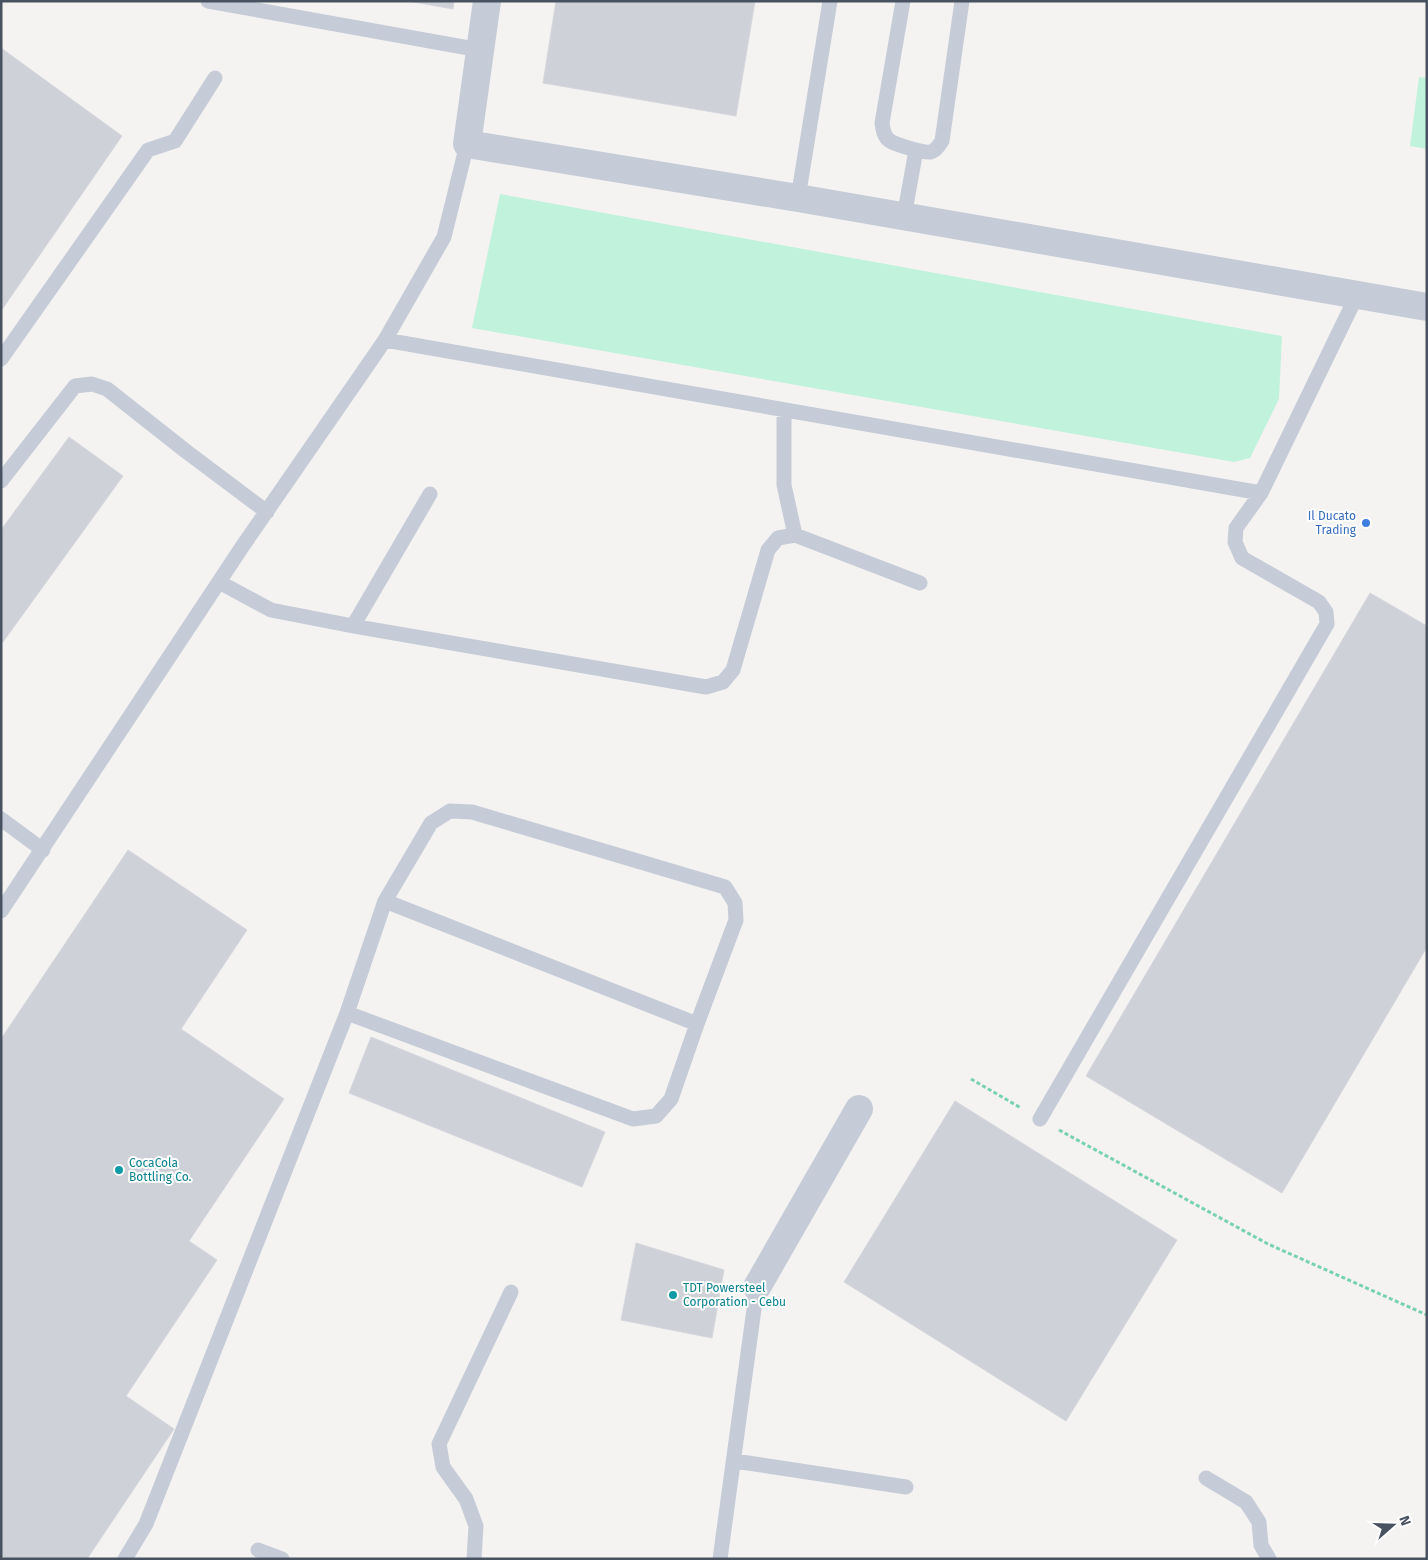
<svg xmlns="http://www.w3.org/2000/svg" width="1428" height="1560" viewBox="0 0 1428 1560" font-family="'Fira Sans',sans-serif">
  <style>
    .green { fill: #c1f2db }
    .building { fill: #ced1d7; stroke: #d6d7de }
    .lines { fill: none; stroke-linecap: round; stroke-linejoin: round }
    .path { stroke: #77d1b2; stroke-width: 3; stroke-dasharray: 4 2.5; stroke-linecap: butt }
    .service { stroke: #c6ccd7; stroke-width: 15 }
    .minor { stroke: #c6ccd7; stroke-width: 28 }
    .shop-dot { fill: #3f7fe0; stroke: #fff; stroke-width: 2 }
    .culture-dot { fill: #0f9aa8; stroke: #fff; stroke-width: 2 }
    .labels { text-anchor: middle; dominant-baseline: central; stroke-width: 4; stroke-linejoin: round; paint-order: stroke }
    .shop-label { font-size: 12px; fill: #366cbe; stroke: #fff; text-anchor: end }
    .culture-label { font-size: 12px; fill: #0d838f; stroke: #fff; text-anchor: start }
  </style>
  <rect width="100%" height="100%" fill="#f4f3f2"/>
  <path class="green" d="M1419,77L1427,78V149L1410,146Z
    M500,194L1282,336L1279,399L1250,458L1234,462L472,328Z"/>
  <path class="building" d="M408,1H454L453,9Z
    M556,1H755L736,116L543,83Z
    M1,48L122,136L1,311Z
    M69,437L123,476L3,642L1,641V530Z
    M1370,593L1427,626V947L1282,1193L1086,1076Z
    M128,850L247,930L181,1029L284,1099L189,1241L217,1260L126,1396L174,1429L87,1559H1V1039Z
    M371,1037L605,1132L582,1187L349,1093Z
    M955,1101L1177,1240L1066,1421L844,1282Z
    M636,1243L724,1270L712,1338L621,1320Z"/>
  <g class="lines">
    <path class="path" d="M971,1079L1021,1108
      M1059,1130L1268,1244L1427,1315"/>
    <path class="service" d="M208,1L480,50
      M903,1L882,123C883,130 884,137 890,141C897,145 923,153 930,152C936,151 939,145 942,141L962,1
      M798,198L830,1
      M904,217L916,150
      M385,340L1261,493
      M1,359L148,150L175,141L215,78
      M784,410V485L795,535
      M1,481L75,386L92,384L107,389L187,452L267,512
      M219,582L271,610L353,626L706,687L723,682L733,670L768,550L778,538L795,535L920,583
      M353,626L430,494
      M1,819L43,850
      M385,901L697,1024
      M1,911L242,547L385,340L444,237L467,144
      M1040,1119L1327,624L1326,612L1319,602L1242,558L1235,542L1236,528L1261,493L1357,295
      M735,1461L906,1487
      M1206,1478L1246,1502L1259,1522L1261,1545L1269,1559
      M258,1550L282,1559
      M125,1559L146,1524L347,1013L385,901L431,823L450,811L472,812L725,887L735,903L736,920L697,1024L671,1099L656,1116L633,1119L347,1013
      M474,1559L476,1526L466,1499L443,1467L439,1444L511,1292
      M720,1559L757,1287"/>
    <path class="minor" d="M487,1L467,144L798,198L1427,307
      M757,1287L859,1109"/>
  </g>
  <circle class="shop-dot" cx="1366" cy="523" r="5"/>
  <g class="culture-dot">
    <circle cx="119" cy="1170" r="5"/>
    <circle cx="673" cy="1295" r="5"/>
  </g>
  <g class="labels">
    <g class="shop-label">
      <text x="1356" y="516">Il Ducato<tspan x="1356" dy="14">Trading</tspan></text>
    </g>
    <g class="culture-label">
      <text x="129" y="1163">CocaCola<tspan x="129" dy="14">Bottling Co.</tspan></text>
      <text x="683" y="1288">TDT Powersteel<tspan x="683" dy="14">Corporation - Cebu</tspan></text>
    </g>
  </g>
  <rect width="1428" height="1560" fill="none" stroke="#495261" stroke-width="5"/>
  <g transform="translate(1393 1525) rotate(70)" stroke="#ffffff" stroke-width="4" paint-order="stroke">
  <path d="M0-4L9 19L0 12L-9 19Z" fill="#495261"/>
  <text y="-8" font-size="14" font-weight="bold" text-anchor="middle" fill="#495261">N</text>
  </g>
</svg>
